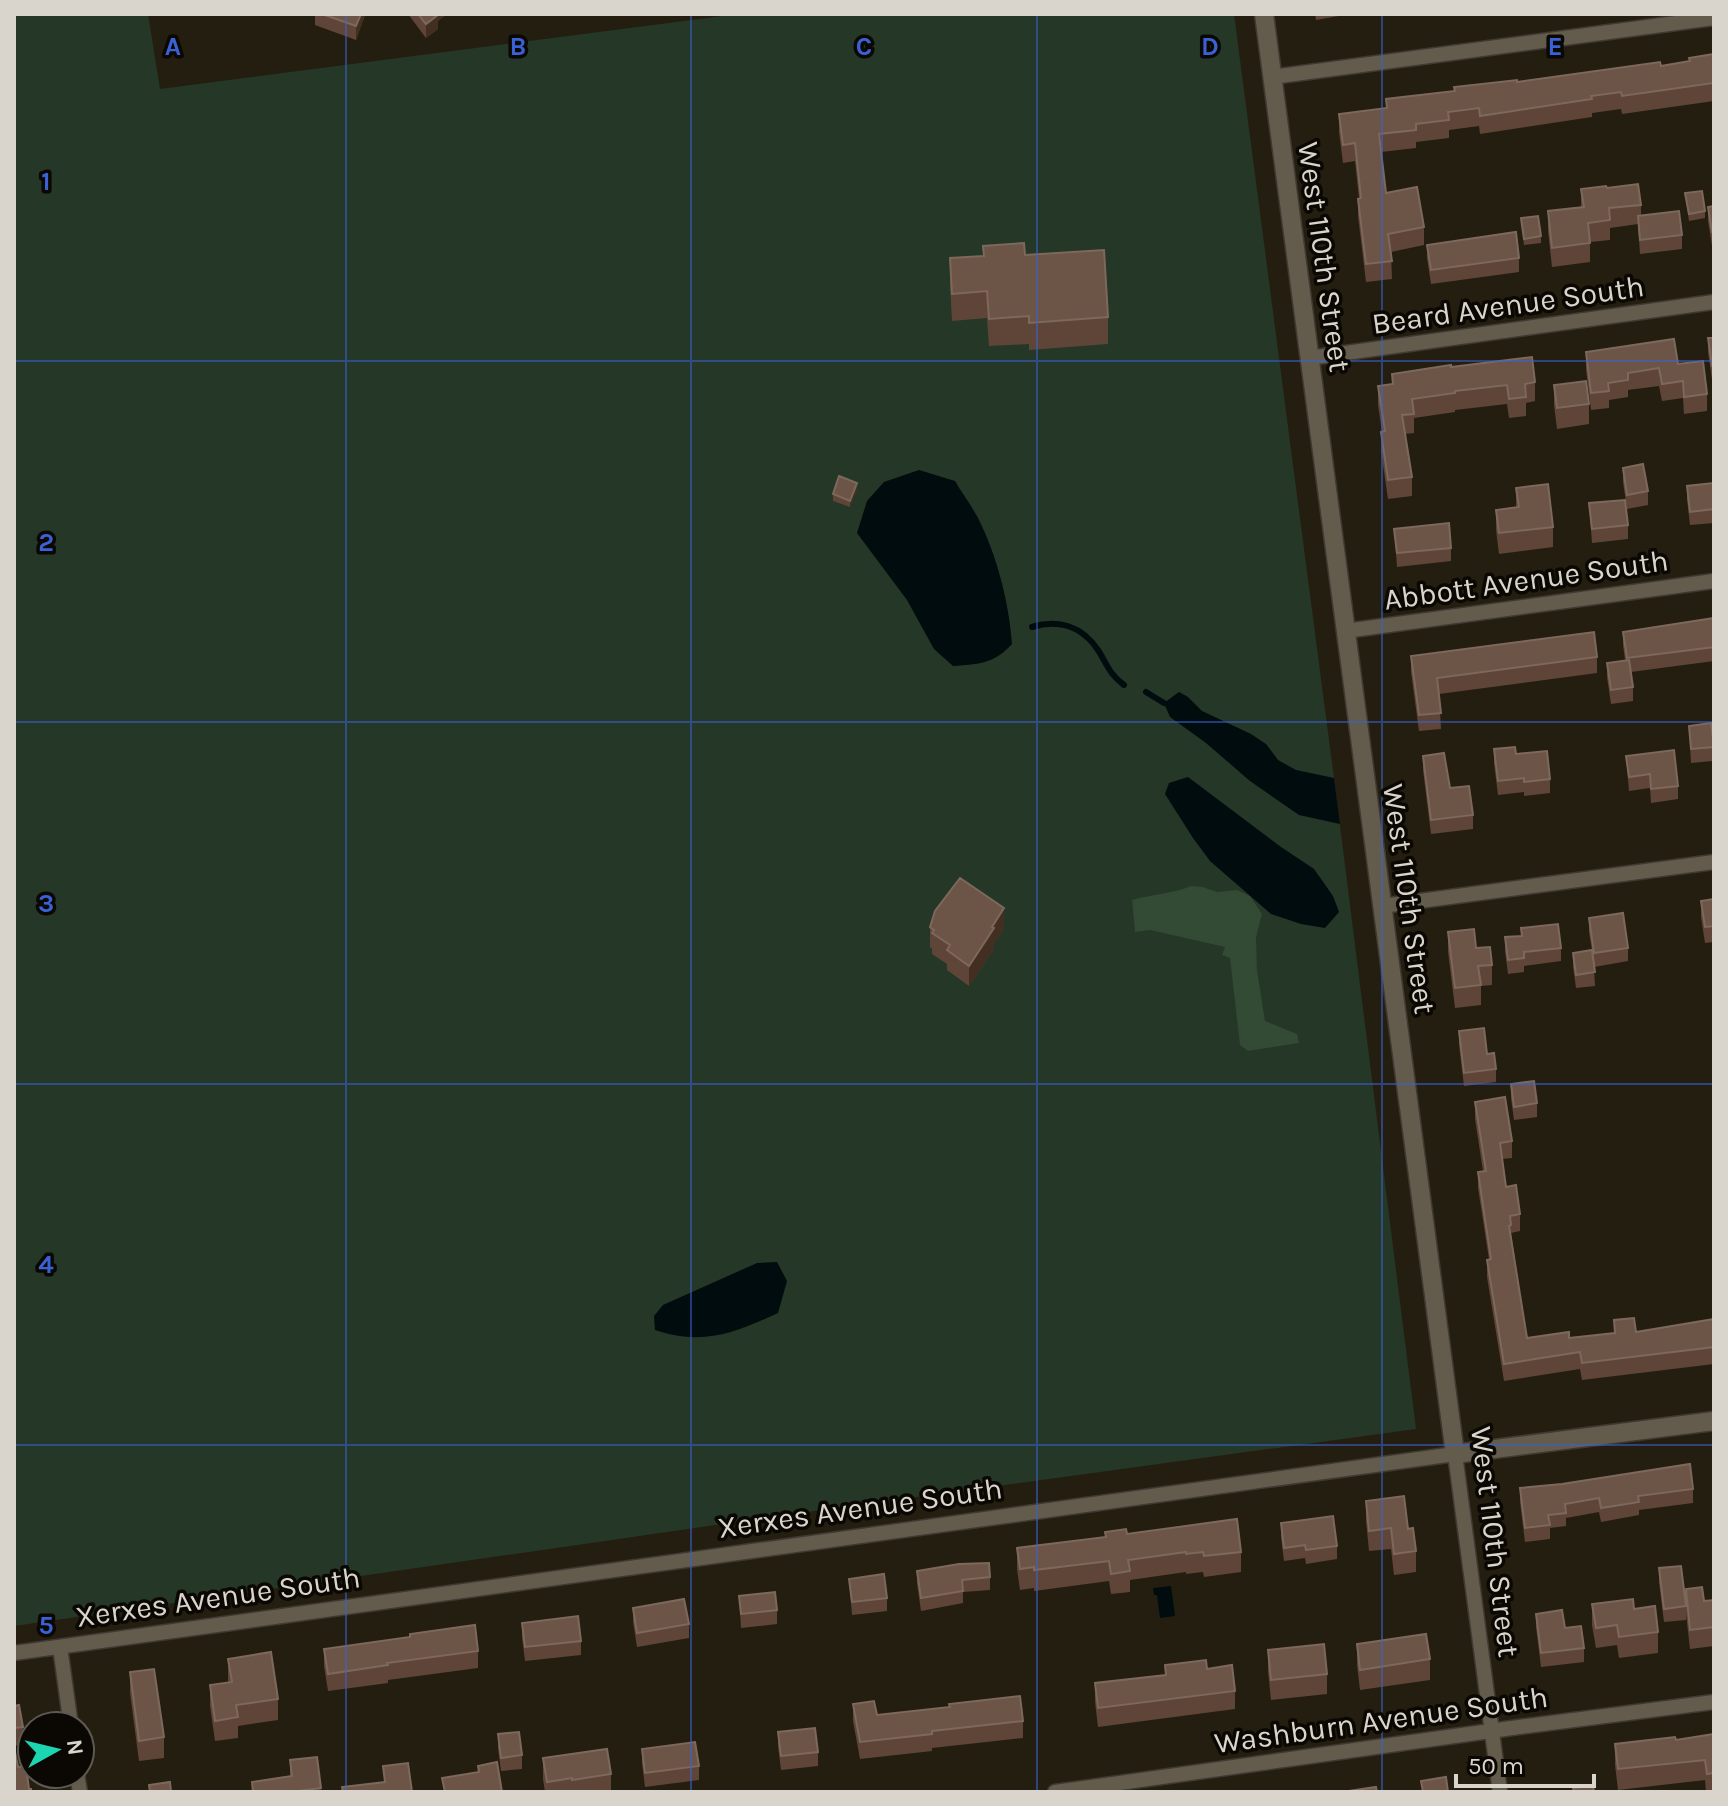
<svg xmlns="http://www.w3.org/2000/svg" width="1728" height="1806" viewBox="0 0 1728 1806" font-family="Karla,sans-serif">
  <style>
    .green { fill: #253726 }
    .forest { fill: #334a34 }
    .water { fill: #000c0e }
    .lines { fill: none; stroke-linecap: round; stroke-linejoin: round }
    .stream { stroke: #000c0e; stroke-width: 6 }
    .minor-casing { stroke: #3f3932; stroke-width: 17 }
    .tertiary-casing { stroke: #3f3932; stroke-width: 21 }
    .minor { stroke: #635c4d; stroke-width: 14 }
    .tertiary { stroke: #635c4d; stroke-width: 18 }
    .wall { fill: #5f4537 }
    .shaded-wall { fill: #422f21 }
    .building { fill: #6c5447; stroke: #7d685c; stroke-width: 2 }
    .grid { fill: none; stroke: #3962d6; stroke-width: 2; stroke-opacity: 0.55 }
    .labels { text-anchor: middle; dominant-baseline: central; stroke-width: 7; stroke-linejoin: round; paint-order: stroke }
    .street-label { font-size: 30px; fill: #d9d5cc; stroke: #0b0804 }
    .grid-label { font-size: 26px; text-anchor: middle; font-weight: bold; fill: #3962d6; stroke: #0b0804; stroke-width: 7; stroke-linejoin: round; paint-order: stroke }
  </style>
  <rect width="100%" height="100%" fill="#241e11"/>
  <path class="green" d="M14,14H148L160,89L738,14H1234L1334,778L1416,1429L792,1514L14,1626Z"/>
  <path class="forest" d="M1191,886L1203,887L1217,892L1237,890L1250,896L1262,914L1256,937L1257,970L1265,1021L1297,1034L1299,1043L1248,1051L1240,1045L1230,958L1222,955L1225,947L1150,930L1135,932L1132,900C1152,894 1172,894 1191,886Z"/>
  <path class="water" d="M919,470L955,481C962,493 971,505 978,518C997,556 1009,602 1012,644C994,664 979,664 953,666L934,649L907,600L857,533L867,501L884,482Z
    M1179,692L1188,697L1202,711L1251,734L1266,744L1278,760L1296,770L1334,778L1340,824L1299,815L1250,781L1206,743L1170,717L1164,703Z
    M1188,777L1281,847L1314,869L1333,896L1339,912L1325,928L1301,924L1271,914L1210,861L1193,838L1165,794L1169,783Z
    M777,1262L787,1281L778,1313C734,1333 704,1346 655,1330L654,1316L663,1305L757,1263Z
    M1171,1586L1175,1616L1160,1618L1157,1595H1154L1153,1588Z"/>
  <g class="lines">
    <path class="stream" d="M1032,627C1059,619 1082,626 1098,650C1107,664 1109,674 1124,685
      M1146,692L1164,703"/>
    <g class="minor-casing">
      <path id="minor" d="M1272,77L1714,18
        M1309,358L1714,302
        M1345,631L1714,581
        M1382,906L1714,862
        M60,1647L71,1726
        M14,1653L1455,1454L1500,1792
        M77,1774L80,1792
        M1055,1792L1519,1727L1714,1702"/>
    </g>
    <g class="tertiary-casing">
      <path id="tertiary" d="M1264,14L1455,1454L1714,1421"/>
    </g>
    <use href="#minor" class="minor"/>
    <use href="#tertiary" class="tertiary"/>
  </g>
  <path class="wall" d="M315,14H365V15L356,40L315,25Z
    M408,14H447L438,21V29L426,38Z
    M1315,14H1350L1316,20Z
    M1714,54V101L1622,114L1621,109L1592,113V117L1480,134L1479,126L1449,130V138L1416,142V148L1381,152L1386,193L1424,227V245L1391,252L1392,279L1366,282L1358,216V199L1359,198L1355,161L1343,163L1339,132V114L1386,108V99L1661,66L1689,61Z
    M1607,188L1641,205V216L1682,235V249L1640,254L1638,224L1610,228V240L1590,242V262L1552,267L1548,231V211L1581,207V189Z
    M1685,193L1705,211V218L1689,221Z
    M1714,206V245L1712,246L1708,221V207Z
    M1521,218L1541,236V243L1524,245Z
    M1427,245L1519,258V272L1431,284L1427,258Z
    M983,246L1025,255L1108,317V344L1029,350V344L989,346L987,318L952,321L950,285V258L983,256Z
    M1708,338H1714V379L1712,380L1708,352Z
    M1586,352L1678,364L1707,394V411L1684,414L1683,398L1662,401L1659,386L1628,390V397L1609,400V408L1591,410L1586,369Z
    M1451,367L1535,382V401L1526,403V416L1509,418L1507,404L1455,410V412L1414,418V433L1405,434L1412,477V496L1388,499L1381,451V432H1382L1378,405V386L1392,384V374Z
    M1554,385L1589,404V424L1557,429L1554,405Z
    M1623,468L1648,491V505L1627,509L1623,482Z
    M1687,486L1714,493V523L1690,525L1687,499Z
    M1516,488L1553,527V547L1499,554L1496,530V510L1516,507Z
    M857,490L850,507L833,501V494Z
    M1589,503L1628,525V539L1592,543Z
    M1394,529L1451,548V561L1397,567Z
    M1714,618V661L1631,672L1633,687V701L1611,704L1607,677V663L1625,660L1623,645V632Z
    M1411,656L1597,657V673L1439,694L1441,729L1419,731L1411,672Z
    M1689,726L1714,747V782L1712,761L1691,763Z
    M1494,749L1516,754L1550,779V793L1524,796V792L1498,795L1494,763Z
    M1423,756L1473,815V829L1431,834L1423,770Z
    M1626,756L1678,786V799L1651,803L1650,788L1629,791Z
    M1714,899V942L1705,943L1701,917V901Z
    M1589,918L1628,948V961L1594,967L1595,986L1576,988L1573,966V953L1592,950L1589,932Z
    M930,927L1004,929L994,943V949L969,986L947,970V964L932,954V949L930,947Z
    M1521,928L1561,948V961L1524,966V972L1508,974L1505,951V937L1521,936Z
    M1448,932L1476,948L1492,965V985L1481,986V1005L1455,1008L1448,952Z
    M1459,1031L1487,1054L1496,1069V1082L1464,1086L1459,1045Z
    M1511,1084L1537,1103V1117L1514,1120L1511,1098Z
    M1475,1102L1512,1141V1158L1502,1159L1506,1187L1520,1214V1231L1511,1233L1527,1338H1569L1614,1333V1320L1636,1332L1714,1319V1364L1582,1380L1580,1369L1504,1381L1487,1277V1260L1489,1259L1478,1188V1172L1483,1171L1475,1119Z
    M1520,1488L1693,1489V1503L1639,1510V1515L1601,1522L1599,1512L1566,1518V1526L1550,1528V1539L1525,1542L1520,1502Z
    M1366,1501L1408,1529L1416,1551V1572L1394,1575L1391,1549L1369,1551L1366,1521Z
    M1281,1523L1337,1546V1559L1306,1564L1305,1558L1284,1561L1281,1537Z
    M1105,1532L1241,1552V1572L1204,1577L1203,1572L1186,1574V1572L1130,1580V1592L1111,1594L1109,1581L1034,1591V1588L1020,1590L1017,1569V1548L1105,1537Z
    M1659,1568L1686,1600V1589L1704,1601L1714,1600V1646L1690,1649L1686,1614V1620L1664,1622L1659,1582Z
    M917,1571L990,1577V1590L963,1592V1603L921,1611L917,1583Z
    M849,1579L887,1598V1611L852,1615Z
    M739,1596L777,1610V1624L741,1628Z
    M1592,1604L1634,1609L1658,1632V1653L1619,1658L1617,1645L1596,1648L1592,1625Z
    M633,1608L689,1624V1638L637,1647L633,1622Z
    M1536,1614L1584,1648V1662L1541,1667L1536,1627Z
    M522,1623L581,1641V1655L525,1661L522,1637Z
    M1357,1644L1430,1659V1680L1360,1690L1357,1665Z
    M324,1649L478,1651V1668L388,1680V1683L328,1691L324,1666Z
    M1268,1650L1327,1674V1694L1271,1700L1268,1671Z
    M228,1659L278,1699V1720L238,1726V1738L215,1741L210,1706V1685L228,1682Z
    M1165,1665L1207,1669L1235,1691V1709L1098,1727L1095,1702V1683L1165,1675Z
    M130,1672L164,1737V1758L139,1761L130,1693Z
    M853,1704L877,1715L1023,1721V1738L932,1748V1751L860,1759L853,1721Z
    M14,1706L23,1727V1744L14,1746Z
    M778,1732L818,1752V1766L781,1770L778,1746Z
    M498,1734L522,1755V1769L501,1771L498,1748Z
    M1714,1734V1792H1706L1705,1780L1618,1790L1615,1765V1744L1676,1740Z
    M642,1749L699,1766V1780L645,1787L642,1763Z
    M543,1758L611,1774V1792H545L543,1779Z
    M290,1760L321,1788V1792H252V1782L290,1776Z"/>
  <path class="shaded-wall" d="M361,14H365V15L356,40V26Z
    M434,14H447L438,21V29L426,38V24Z
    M857,483V490L850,507V501Z
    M1004,908V929L994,943V949L969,986V966L992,927Z"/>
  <path class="building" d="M322,14H361L356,26Z
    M418,14H437L438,15L426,24Z
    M1714,54V83L1622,96L1621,92L1591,96L1592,99L1480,116L1479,108L1448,112L1449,120L1416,124V130L1379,134L1386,193L1417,187L1424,227L1388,234L1392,261L1366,264L1358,199L1361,198L1355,143L1343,145L1339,114L1387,108L1386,99L1455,91L1454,87L1517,80V82L1660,62L1661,66L1690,61L1689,58Z
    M1638,184L1641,205L1609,208L1610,220L1588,223L1590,243L1552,248L1548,211L1584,207L1581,189L1606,186L1607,188Z
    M1702,191L1705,211L1689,214L1685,193Z
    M1714,206V232H1712L1708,207Z
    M1679,211L1682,235L1640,240L1638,216Z
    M1538,216L1541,236L1524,239L1521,218Z
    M1516,232L1519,258L1431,270L1427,245Z
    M1024,243L1025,255L1104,250L1108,317L1029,323V316L989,319L987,291L952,294L950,258L984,256L983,246Z
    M1708,338H1714V366H1712Z
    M1674,339L1678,364L1703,361L1707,394L1684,397L1683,381L1662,384L1659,368L1628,373V380L1608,383L1609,391L1591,393L1586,352Z
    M1532,357L1535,382L1525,384L1526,397L1509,399L1507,385L1455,391V393L1412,399L1414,414L1402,415L1412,477L1388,480L1381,432L1385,431L1378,386L1393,384L1392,374L1451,365V367Z
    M1586,381L1589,404L1557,408L1554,385Z
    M1643,464L1648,491L1627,495L1623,468Z
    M839,476L857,483L850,501L833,494Z
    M1713,483L1714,509L1690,512L1687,486Z
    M1548,484L1553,527L1499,533L1496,510L1519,507L1516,488Z
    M1625,500L1628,525L1592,529L1589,503Z
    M1449,523L1451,548L1397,553L1394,529Z
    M1714,618V647L1627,658L1623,632Z
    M1594,632L1597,657L1437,678L1441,713L1419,715L1411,656Z
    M1629,660L1633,687L1611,690L1607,663Z
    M1711,723L1714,747L1691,749L1689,726Z
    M1515,747L1516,754L1547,751L1550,779L1524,782V778L1498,781L1494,749Z
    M1674,750L1678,786L1651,789L1650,774L1629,777L1626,756Z
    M1444,753L1450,788L1469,786L1473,815L1431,820L1423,756Z
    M960,878L1004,908L992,927L994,928L969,966L947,950L950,945L932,933L934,930L930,927L935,911Z
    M1714,899V926L1705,927L1701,901Z
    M1623,913L1628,948L1594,953L1589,918Z
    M1558,924L1561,948L1524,952V958L1508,960L1505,937L1522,936L1521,928Z
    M1474,929L1476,948L1490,947L1492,965L1478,966L1481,985L1455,988L1448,932Z
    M1592,950L1595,972L1576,975L1573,953Z
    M1484,1028L1487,1054L1494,1053L1496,1069L1464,1073L1459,1031Z
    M1534,1081L1537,1103L1514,1107L1511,1084Z
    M1505,1097L1512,1141L1500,1143L1506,1187L1516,1185L1520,1214L1510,1216L1511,1225L1509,1226L1527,1338L1569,1332V1338L1615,1333L1614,1320L1634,1318L1636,1332L1714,1319V1347L1582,1363L1580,1352L1504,1364L1487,1260L1491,1259L1478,1172L1486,1171L1475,1102Z
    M1690,1464L1693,1489L1638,1496L1639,1502L1601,1508L1599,1498L1565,1504L1566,1513L1548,1515L1550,1525L1525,1528L1520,1488L1562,1484Z
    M1404,1496L1408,1529L1413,1528L1416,1551L1394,1554L1391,1528L1369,1531L1366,1501Z
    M1333,1516L1337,1546L1306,1550L1305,1545L1284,1548L1281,1523Z
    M1237,1519L1241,1552L1204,1556L1203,1552L1186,1554V1552L1128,1560L1130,1571L1111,1574L1109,1561L1034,1570V1567L1020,1569L1017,1548L1106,1537L1105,1532L1126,1529L1127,1534Z
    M989,1563L990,1577L962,1580L963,1591L921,1598L917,1571L959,1564Z
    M1681,1566L1686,1606L1664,1609L1659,1568Z
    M884,1574L887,1598L852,1602L849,1579Z
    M1702,1587L1704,1601L1714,1600V1627L1690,1630L1686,1589Z
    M775,1592L777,1610L741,1614L739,1596Z
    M684,1599L689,1624L637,1633L633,1608Z
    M1633,1599L1634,1609L1655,1606L1658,1632L1619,1637L1617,1625L1596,1628L1592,1604Z
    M1562,1610L1565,1628L1581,1626L1584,1648L1541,1653L1536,1614Z
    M578,1616L581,1641L525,1647L522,1623Z
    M475,1625L478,1651L387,1663L388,1665L328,1674L324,1649L410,1637V1634Z
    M1426,1634L1430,1659L1360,1670L1357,1644Z
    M1324,1644L1327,1674L1271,1680L1268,1650Z
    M271,1652L278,1699L236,1705L238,1717L215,1721L210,1685L232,1682L228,1659Z
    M1206,1660L1207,1669L1232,1665L1235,1691L1098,1708L1095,1683L1166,1675L1165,1665Z
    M154,1669L164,1737L139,1741L130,1672Z
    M1020,1696L1023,1721L932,1731V1734L860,1742L853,1704L874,1701L877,1715L950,1707L949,1704Z
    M19,1705L23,1727L14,1728V1706Z
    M815,1728L818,1752L781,1756L778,1732Z
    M519,1732L522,1755L501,1758L498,1734Z
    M1714,1734V1773L1707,1774L1705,1760L1618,1769L1615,1744L1675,1737L1676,1740Z
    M695,1742L699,1766L645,1773L642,1749Z
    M14,1747L18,1767L26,1766L29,1789H31V1792H14Z
    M607,1749L611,1774L572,1780V1778L547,1782L543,1758Z
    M317,1757L321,1788L290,1792H253L252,1782L292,1776L290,1760Z
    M497,1762L502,1792H445L442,1778L479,1772L478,1766Z
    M408,1763L412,1792H343L342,1787L385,1782L383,1766Z
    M1446,1777L1448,1792H1423L1421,1781Z
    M170,1782L171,1792H150L149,1785Z
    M1593,1786L1594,1792H1574L1573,1788Z
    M1376,1787L1377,1792H1342Z"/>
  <path class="grid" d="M346,14V1792M691,14V1792M1037,14V1792M1382,14V1792M14,361H1714M14,722H1714M14,1084H1714M14,1445H1714"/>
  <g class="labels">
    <g class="street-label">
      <text transform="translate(1324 257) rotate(82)">West 110th Street</text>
      <text transform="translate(1508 305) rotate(-8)">Beard Avenue South</text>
      <text transform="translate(1526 580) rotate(-8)">Abbott Avenue South</text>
      <text transform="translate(1409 899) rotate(82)">West 110th Street</text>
      <text transform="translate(860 1508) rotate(-8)">Xerxes Avenue South</text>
      <text transform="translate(1495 1542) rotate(83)">West 110th Street</text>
      <text transform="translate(218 1597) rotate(-8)">Xerxes Avenue South</text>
      <text transform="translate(1381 1720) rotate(-8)">Washburn Avenue South</text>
    </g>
  </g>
  <g class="grid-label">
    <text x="173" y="55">A</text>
    <text x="518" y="55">B</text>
    <text x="864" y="55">C</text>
    <text x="1210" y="55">D</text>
    <text x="1555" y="55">E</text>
    <text x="46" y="190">1</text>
    <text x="46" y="551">2</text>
    <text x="46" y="912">3</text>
    <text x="46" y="1273">4</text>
    <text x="46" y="1634">5</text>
  </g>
  <rect width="1728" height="1806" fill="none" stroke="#d9d5cc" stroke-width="32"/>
  <g transform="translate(56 1750) rotate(82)"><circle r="38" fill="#0b0804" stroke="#5d5a54" stroke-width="2"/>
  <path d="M0-6L14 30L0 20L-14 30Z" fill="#1cd5b1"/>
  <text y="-12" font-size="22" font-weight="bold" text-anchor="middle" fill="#d9d5cc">N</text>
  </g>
  <path d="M1456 1774v12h138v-12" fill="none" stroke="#d9d5cc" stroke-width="4"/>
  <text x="1468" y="1774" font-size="24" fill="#d9d5cc" stroke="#0b0804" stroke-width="6" paint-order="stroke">50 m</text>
</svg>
